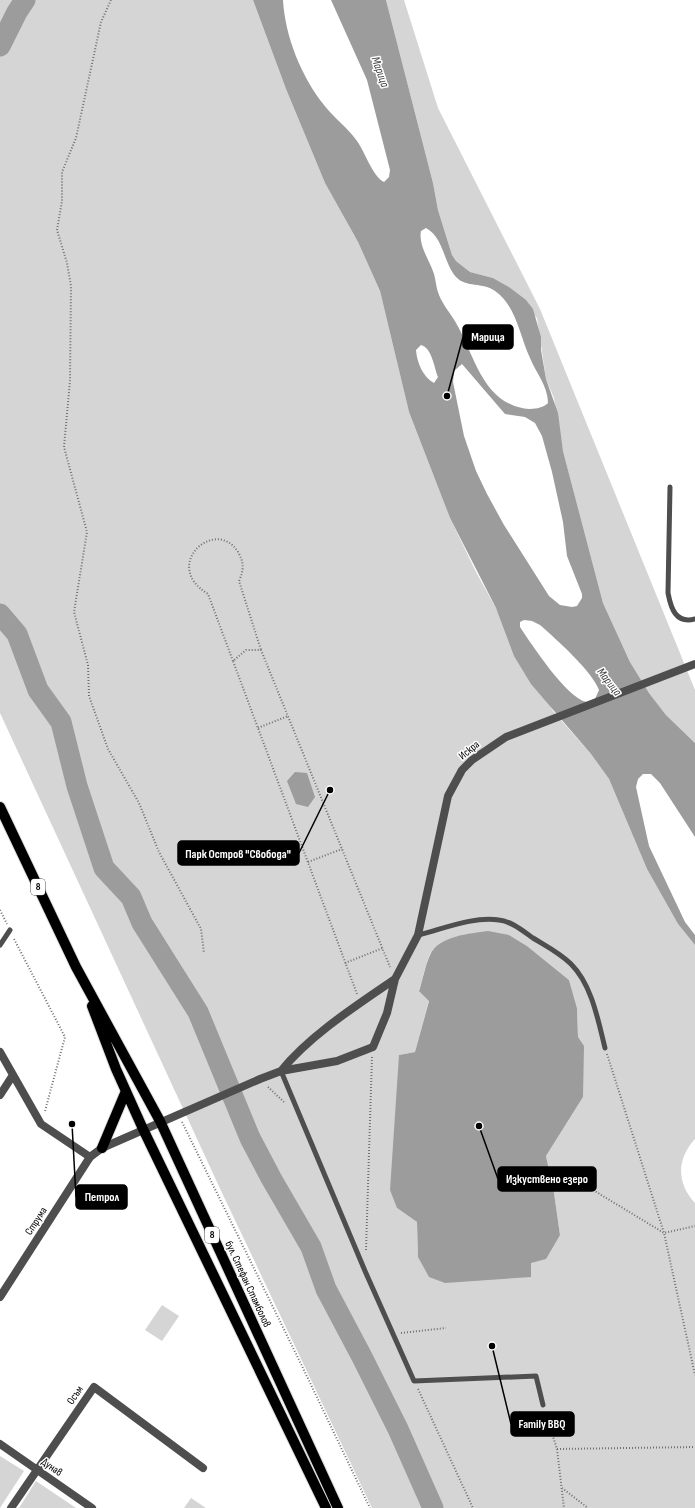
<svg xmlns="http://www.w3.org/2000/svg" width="695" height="1508" viewBox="0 0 695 1508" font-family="'Sofia Sans Condensed',sans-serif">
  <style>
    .green { fill: #d5d5d5; fill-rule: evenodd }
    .water { fill: #9c9c9c; fill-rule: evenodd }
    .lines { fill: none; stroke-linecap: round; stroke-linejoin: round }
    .river { stroke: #9c9c9c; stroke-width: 21 }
    .primary-casing { stroke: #dbdbdb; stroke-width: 12 }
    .path { stroke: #707070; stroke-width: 2; stroke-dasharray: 1 2; stroke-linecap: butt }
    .service { stroke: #4e4e4e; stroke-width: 5 }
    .minor { stroke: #4e4e4e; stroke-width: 8 }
    .tertiary { stroke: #4e4e4e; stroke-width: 8 }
    .primary { stroke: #000; stroke-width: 10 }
    .labels { text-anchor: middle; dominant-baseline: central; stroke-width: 3; stroke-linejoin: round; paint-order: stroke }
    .shield { fill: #fff; stroke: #4c4c4c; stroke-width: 1 }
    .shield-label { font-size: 10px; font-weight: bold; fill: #000 }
    .street-label { font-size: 11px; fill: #000; stroke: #fff }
    .water-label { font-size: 12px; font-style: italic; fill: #3d3d3d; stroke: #fff }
    .leader { fill: none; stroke: #000; stroke-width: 1.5 }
    .callout-dot { fill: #000; stroke: #fff; stroke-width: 1.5 }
    .callout { fill: #000; stroke: #000; stroke-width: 1.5 }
    .callout-label { font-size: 12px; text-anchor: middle; font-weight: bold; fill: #fff }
  </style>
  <rect width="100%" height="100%" fill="#fff"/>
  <path class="green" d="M0,0H253L286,89L325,183L358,242L380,291L409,412L450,518L476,572L553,711L591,754L609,779L647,869L678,924L695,945V1139C677,1158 676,1183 695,1203V1508H372L223,1195L0,713ZM509,935L527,946L569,980L577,1008L578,1038L583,1097L546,1156L554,1193L560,1235L531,1263L418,1257L417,1222L397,1208L399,1055L415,1052L429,1000L419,990C423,979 425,965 430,954C444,929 485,936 509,935Z
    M386,0H404L438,108L540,309L695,690V743L666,715L649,693L630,662L603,603L563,451L554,398L546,379L537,318L509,287L493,278L470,272L456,261L452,255L438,210L433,183Z
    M162,1305L179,1316L162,1341L145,1330Z
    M0,1456L24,1471L0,1508Z
    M36,1481L76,1508H19Z
    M191,1498L206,1508H184Z"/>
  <path class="water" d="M253,0H283C285,36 301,76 324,105C334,118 348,128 357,141C365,152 373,177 384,182L389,177L390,170L367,80L331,0H386L433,183L438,210L452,255L456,261L470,272L493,278L509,287L526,300L533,309L541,337V350L546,379L558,413L563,451L603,603L630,662L649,693L666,715L695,743V837L660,783L651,774H643L638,779L636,787L649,846L685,922L695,935V945L678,924L647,869L609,779L591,754L531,684L514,656L496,608L450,518L409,412L380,291L358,242L325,183L286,89ZM426,228C444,238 443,262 456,277C466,288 483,282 495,291C516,305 520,337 530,358C536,373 548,386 548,403C542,409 530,410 522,408C482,400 474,354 456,323C451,314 443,305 439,295C436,288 436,281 434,274C430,261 418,245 421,231ZM421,345C432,348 434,367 438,377L434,383C423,377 417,363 416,350ZM462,364L505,414L525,417L535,423L542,436L552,472L563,522L567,556L582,594V598L577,606L572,607L560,605L549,596L504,525L487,494L476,471L464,436L453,382L454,371ZM524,620L532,621L540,625C556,639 592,671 599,690L595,699L586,702C566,697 532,645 520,627V622Z
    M295,772L307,773L315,797L308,807L296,804L287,781Z
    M488,931L509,935L527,946L569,980L577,1008L578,1037L584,1046L583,1097L546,1156L554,1193L560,1235L546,1259L531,1263V1277L445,1283L429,1277L418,1257L417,1222L397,1208L390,1190L399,1055L415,1052L429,1001L419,991C423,979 425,966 430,955C439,935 470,934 488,931Z"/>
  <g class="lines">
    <path class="river" d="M0,46L17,12L25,0
      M0,614L17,634L38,690L61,722L77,786L104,868L131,897L142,923L198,1012L250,1138L271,1178L311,1247L326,1289L362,1357L398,1429L433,1508"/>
    <g class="primary-casing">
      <path id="primary" d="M0,807L76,967L160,1121L338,1508
        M92,1006L116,1069L143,1129L326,1508
        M102,1148L126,1091"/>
    </g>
    <path class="path" d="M111,0L101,22L76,138L62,172V201L57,230L67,263L71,286L70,381L64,447L87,532L74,612L88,665L89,696L108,749L139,803L159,852L201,929L204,953
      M233,661L208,594C160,565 216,516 238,552C244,562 244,570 239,581L261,650
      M258,728L288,716
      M308,862L342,849
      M0,910L7,924
      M14,939L65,1037L45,1111
      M345,963L383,948
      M357,994L233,661L246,650H261L390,967
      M607,1054L664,1233L695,1375
      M268,1087L285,1103
      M182,1122L302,1366L370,1508
      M565,1173L664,1233L695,1226
      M366,1250L372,1056
      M401,1333L446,1328
      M418,1389L473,1508
      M545,1412L557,1449L564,1508
      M557,1449L695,1447
      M562,1488L588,1508"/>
    <path class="service" d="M670,487L668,593C671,609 676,624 695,619
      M418,935C443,929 473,916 499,920C511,921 523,931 533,938C546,946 560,953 571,964C592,985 598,1020 605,1048
      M0,945L10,930
      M281,1071L365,1271L414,1381L536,1376L543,1405"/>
    <path class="minor" d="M0,1052L41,1124L90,1157
      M0,1095L13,1075
      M0,1444L92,1508
      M11,1508L94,1387L203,1468"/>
    <path class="tertiary" d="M281,1071C309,1036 357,1005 395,979
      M0,1297L90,1157L102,1148L260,1079L281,1071L337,1061L373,1047L387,1013L395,979L418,935L448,796L462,770L472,760L506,737L695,664"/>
    <use href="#primary" class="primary"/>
  </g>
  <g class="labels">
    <g class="shield">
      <rect x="31" y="879" width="14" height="16" rx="3"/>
      <rect x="205" y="1227" width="14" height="16" rx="3"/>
    </g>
    <g class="shield-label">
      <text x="38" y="887">8</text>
      <text x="212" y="1235">8</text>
    </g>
    <g class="street-label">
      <text transform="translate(469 750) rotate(-39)">Искра</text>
      <text transform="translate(36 1221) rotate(-57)">Струма</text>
      <text transform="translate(248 1284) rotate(65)">бул. Стефан Стамболов</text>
      <text transform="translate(75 1395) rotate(-56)">Осъм</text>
      <text transform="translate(52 1467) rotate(35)">Дунав</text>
    </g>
    <g class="water-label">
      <text transform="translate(380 72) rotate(71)">Марица</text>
      <text transform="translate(609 682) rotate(52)">Марица</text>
    </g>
  </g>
  <path class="leader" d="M447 396L463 337M330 790L299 853M479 1126L498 1179M72 1124L76 1197M492 1346L511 1424"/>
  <g class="callout-dot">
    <circle cx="447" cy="396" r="4"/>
    <circle cx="330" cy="790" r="4"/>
    <circle cx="479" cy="1126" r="4"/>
    <circle cx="72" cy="1124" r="4"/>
    <circle cx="492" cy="1346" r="4"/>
  </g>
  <g class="callout">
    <rect x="463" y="325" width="50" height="24" rx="4"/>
    <rect x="178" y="841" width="121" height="24" rx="4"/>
    <rect x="498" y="1167" width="98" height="24" rx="4"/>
    <rect x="76" y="1185" width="51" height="24" rx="4"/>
    <rect x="511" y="1412" width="63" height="24" rx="4"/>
  </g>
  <g class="callout-label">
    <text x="488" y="341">Марица</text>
    <text x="238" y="858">Парк Остров "Свобода"</text>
    <text x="547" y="1183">Изкуствено езеро</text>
    <text x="102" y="1201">Петрол</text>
    <text x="542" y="1428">Family BBQ</text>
  </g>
</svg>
